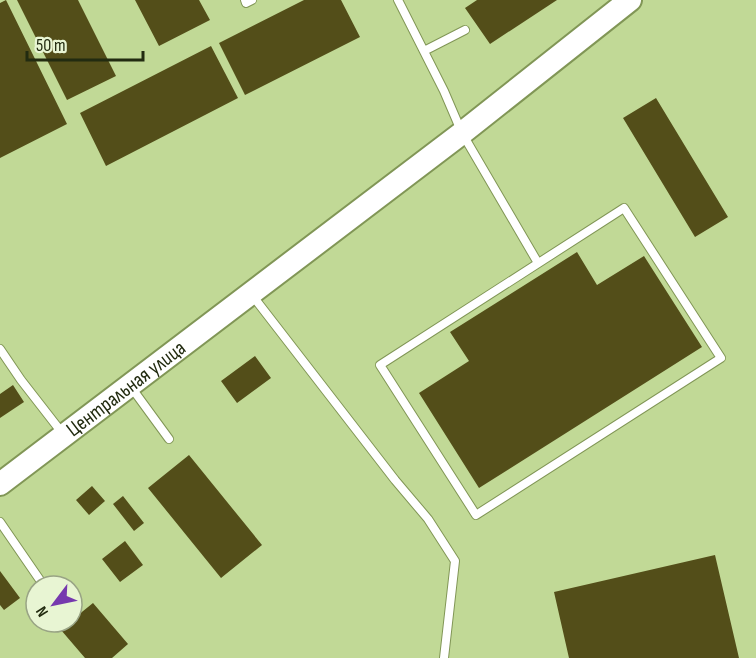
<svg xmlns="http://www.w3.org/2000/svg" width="756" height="658" viewBox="0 0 756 658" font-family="'Sofia Sans Condensed',sans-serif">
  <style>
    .building { fill: #534e19 }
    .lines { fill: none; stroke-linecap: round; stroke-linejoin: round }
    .lane-casing { stroke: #819656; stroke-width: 10 }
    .secondary-casing { stroke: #819656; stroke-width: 26 }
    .lane { stroke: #fff; stroke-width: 8 }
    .secondary { stroke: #fff; stroke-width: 22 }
    .labels { text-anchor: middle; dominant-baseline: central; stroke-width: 6; stroke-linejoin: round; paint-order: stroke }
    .street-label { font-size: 21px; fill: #222b10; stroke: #e8f5d3 }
  </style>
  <rect width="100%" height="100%" fill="#c1d996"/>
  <path class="building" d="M6,0L67,124L0,158V3Z
    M17,0H78L116,76L67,100Z
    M135,0H199L210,20L159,46Z
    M304,0H341L360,37L245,95L219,43Z
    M477,0H557L490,44L465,8Z
    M211,46L238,98L106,166L80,113Z
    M656,98L728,217L695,237L623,118Z
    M577,252L597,285L644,256L702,347L479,488L419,393L469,361L450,332Z
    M255,356L271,378L237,403L221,381Z
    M13,385L24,402L0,418V394Z
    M189,455L262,545L221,578L148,488Z
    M92,486L105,501L89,515L76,500Z
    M123,496L144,523L134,531L113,504Z
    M125,541L143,565L120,582L102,559Z
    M715,555L739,658H569L554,592Z
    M0,571L20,598L4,610L0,605Z
    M93,603L128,644L112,658H85L61,630L70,622H72V620Z"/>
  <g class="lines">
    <g class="lane-casing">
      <path id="lane" d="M245,0L246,3L252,0
        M398,0L444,91L462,133L538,263
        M424,51L465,30
        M624,208L721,358L476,515L380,365Z
        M252,295L395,480L428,519L455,561L444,658
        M0,349L21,380L63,434
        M131,387L169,439
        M0,522L44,586"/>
    </g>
    <g class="secondary-casing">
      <g id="secondary">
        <path id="s1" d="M0,484L462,133L630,0"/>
      </g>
    </g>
    <use href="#lane" class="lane"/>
    <use href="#secondary" class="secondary"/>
  </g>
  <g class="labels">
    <g class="street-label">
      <text stroke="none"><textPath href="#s1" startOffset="158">Центральная улица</textPath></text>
    </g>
  </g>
  <g transform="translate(54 604) rotate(238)"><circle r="28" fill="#e8f5d3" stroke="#99a485" stroke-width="1.5"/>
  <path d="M0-4.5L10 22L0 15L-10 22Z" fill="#7639ae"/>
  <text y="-9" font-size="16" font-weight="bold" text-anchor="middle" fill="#222b10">N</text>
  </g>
  <path d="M27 51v9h116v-9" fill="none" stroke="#222b10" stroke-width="3"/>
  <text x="36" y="51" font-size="18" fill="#222b10" stroke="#e8f5d3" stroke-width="4.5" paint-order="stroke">50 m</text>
</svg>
